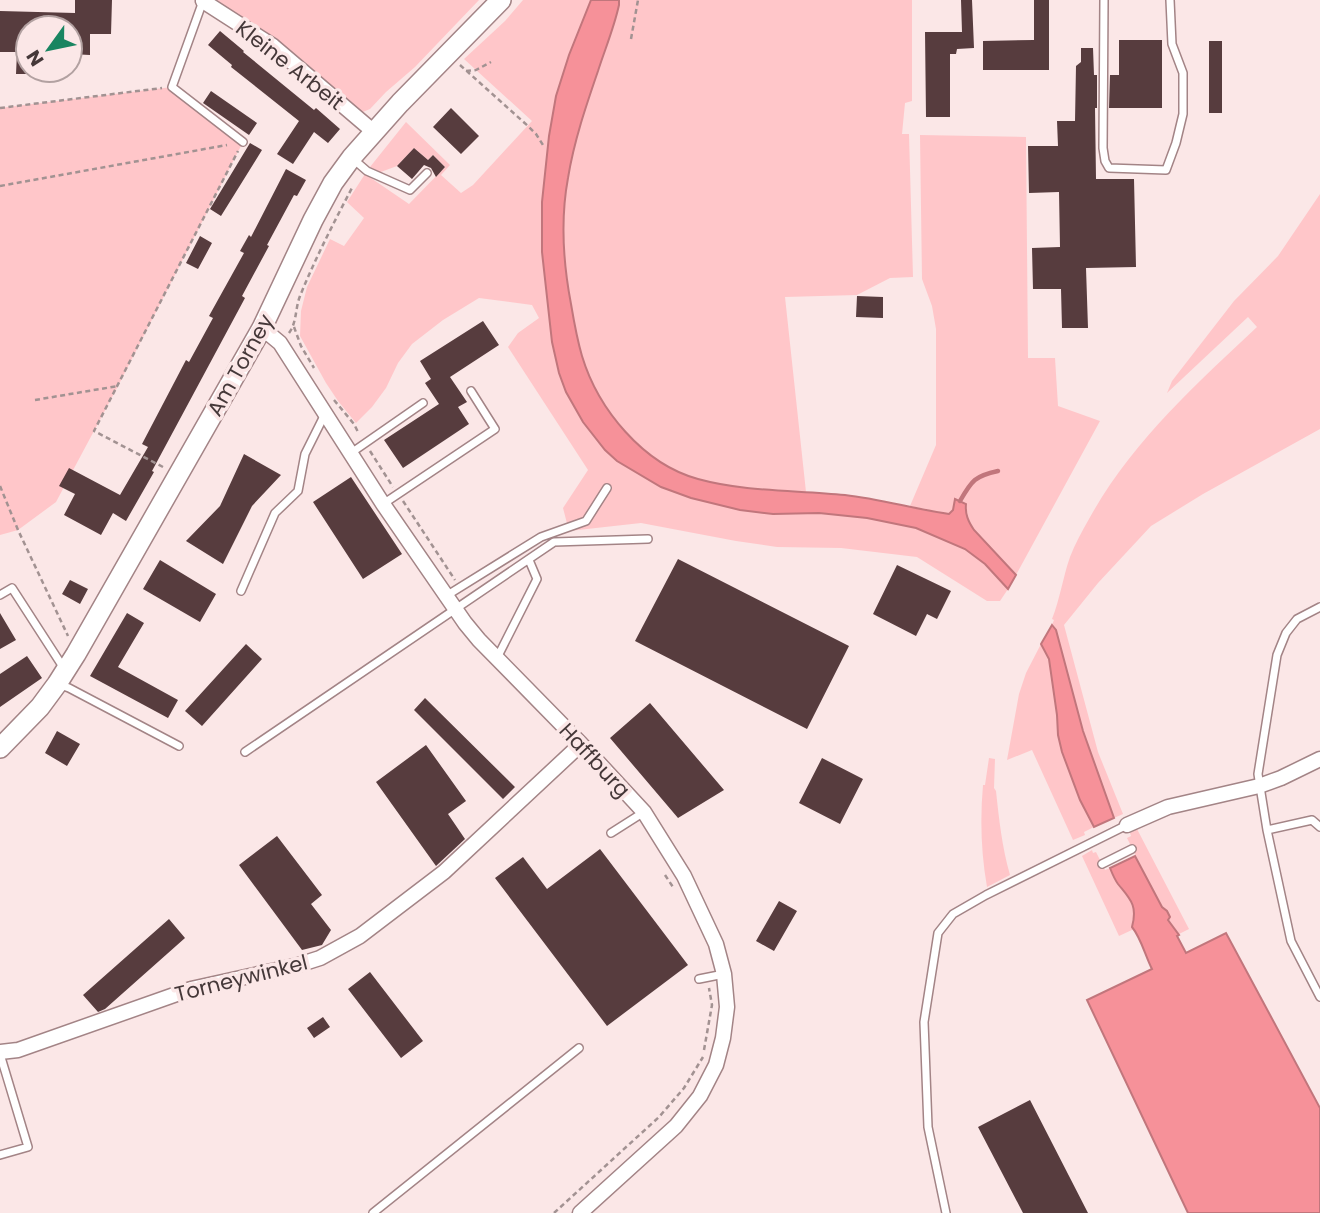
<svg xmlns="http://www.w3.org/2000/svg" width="1320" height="1213" viewBox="0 0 1320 1213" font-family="Poppins,sans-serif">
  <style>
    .green { fill: #ffc6c9 }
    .water { fill: #f69199; stroke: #c1767c; stroke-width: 2 }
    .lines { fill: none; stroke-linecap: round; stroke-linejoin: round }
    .stream { stroke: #c1767c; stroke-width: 4.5 }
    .building { fill: #573c3e }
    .lane-casing { stroke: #a38486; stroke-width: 10 }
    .street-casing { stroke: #a38486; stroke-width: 17 }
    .secondary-casing { stroke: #a38486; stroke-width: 22 }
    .path { stroke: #a29292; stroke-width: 2.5; stroke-dasharray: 5 3.5; stroke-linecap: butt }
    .lane { stroke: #fff; stroke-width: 7 }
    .street { stroke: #fff; stroke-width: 14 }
    .secondary { stroke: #fff; stroke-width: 19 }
    .labels { text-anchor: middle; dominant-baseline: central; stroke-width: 7; stroke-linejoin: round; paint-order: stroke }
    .street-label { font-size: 21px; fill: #453839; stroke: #fbe7e7 }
  </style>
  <rect width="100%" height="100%" fill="#fbe7e7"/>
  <path class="green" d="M210,0H479L415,67L386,92L370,109L358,114C331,84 300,56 267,33C249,21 228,12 210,0Z
    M523,0H591L556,96L549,136L542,202V252L552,342L559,373L617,461L661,487L691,498L740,510L773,514L819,513L867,518L916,528L965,549L986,565L1008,589L1000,601H987L917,557L841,548L777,547L736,541L641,523L569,531L563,508L588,470L508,347L518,333L539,318L532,305L479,298L443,320L412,344L398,363L386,388L372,407L356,423L338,401L326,383L300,336L301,311L307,287L330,239L344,246L364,218L347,202L365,174L409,204L445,167L433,155L428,160L414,148L397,166L378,173L370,167L406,122L450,165L441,175L461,193L473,185L532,121L464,59L505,21Z
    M619,0H912V101L905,103L902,134H909L913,277L890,278L857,295L785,297L806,492C765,488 720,489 681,473C634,453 600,407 583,360C577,342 574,322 571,303C565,276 561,247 562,219C566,149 595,81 617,15Z
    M172,87L243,142L118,386L56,502L18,530L0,535V108Z
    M920,135L1026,137L1028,358H1055L1058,406L1100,421L1016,575L974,530L968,522L965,511L953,510L949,514L910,506L936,445V329L932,306L922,279Z
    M1320,194V429L1203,494L1151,526L1098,583L1064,625L1098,752L1123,814L1114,818L1083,731L1056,630L1052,625L1054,620L1052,619C1060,599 1063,577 1070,557C1075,544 1082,531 1089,519C1131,443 1195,385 1257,327L1248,317L1167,393L1172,381L1234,301L1278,256Z
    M1041,644L1049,659L1057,715L1058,735L1062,752L1080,800L1094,827L1084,832L1085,835L1073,840L1032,750L1007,760L1019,694L1026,673Z
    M989,758L995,759L994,788L996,791C999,819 1002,847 1010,875L987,887C981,853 980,819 983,785H985Z
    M1137,829L1189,929L1179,934L1168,920L1127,838L1131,836L1130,833Z
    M1092,850L1093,853L1096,852L1105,870L1110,868L1118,884L1131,900L1134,909L1132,927L1134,929L1119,936L1082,856Z"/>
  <path class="water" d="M591,0H619V5C614,28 605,49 598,71C586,106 574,141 568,178C560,221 563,262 571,304C574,322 577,339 582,356C598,409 643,464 698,479C745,492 796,490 845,495C880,499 914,509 949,514L953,510L955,499L966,504C965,514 968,521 974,530L1016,575L1008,589L985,564L965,549L916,528L867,518L819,513L773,514L740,510L691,498L661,487L617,461L605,450L583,422L566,392L559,373L552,342L542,252V202L549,136L556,96L569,55Z
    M1052,625L1056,630L1083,731L1114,818L1094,827L1080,800L1062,752L1058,735L1057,715L1049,659L1041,644Z
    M1135,856L1162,907L1167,911L1170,917L1168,920L1179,935L1177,936L1186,953L1226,933L1320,1108V1213H1188L1087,1000L1152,969C1145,955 1141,938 1132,927C1138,905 1130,899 1118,884C1115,880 1112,873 1110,868Z"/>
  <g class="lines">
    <path class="stream" d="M960,501C972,480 975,476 998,471"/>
  </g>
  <path class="building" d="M75,0H112L111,34H90V55L70,54V28H28V74H16L17,52H0V11L75,13Z
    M961,0H972L974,48L957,49L956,54H950V117H926L925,32H962Z
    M1034,0H1049V70H983V41L1034,40Z
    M220,31L244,51L243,52L314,110L316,108L340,129L328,143L314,132L293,164L277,154L299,121L231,67L232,65L208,45Z
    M1119,40H1162V108H1109L1110,75H1119Z
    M1209,41H1222V113H1209Z
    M1081,48H1093L1094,75H1097V108H1095L1096,179H1134L1136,267L1086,268L1088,328H1062L1061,289H1033L1032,248L1060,247L1059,192L1029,193L1028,146H1058L1057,121H1075L1076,66L1081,62Z
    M211,91L257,123L249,135L203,103Z
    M451,108L479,136L461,154L433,127Z
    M250,143L262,150L221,216L210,209Z
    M414,148L428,160L433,155L445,167L436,177L431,168L424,165L412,179L397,166Z
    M286,169L306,180L297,196L294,195L267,245L269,246L242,296L245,298L152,471L154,472L126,521L113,513L101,535L64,515L75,494L59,486L69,468L120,495L148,447L142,444L186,360L189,362L213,318L209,316L244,253L240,251L249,235L251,237Z
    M200,236L212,243L198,269L186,263Z
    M857,296L883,297V318L856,317Z
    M483,321L499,345L450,377L467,402L458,407L469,424L403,468L384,440L439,404L425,383L431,379L420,361Z
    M244,454L281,475L252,506L223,564L186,541L220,506Z
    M351,477L402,554L363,579L313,502Z
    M678,559L849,646L807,729L635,641Z
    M160,560L216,594L200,622L143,589Z
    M897,565L951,591L937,619L927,614L916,636L873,614Z
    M70,580L88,589L80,604L62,594Z
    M0,613L16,640L0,649Z
    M127,613L144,623L118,667L178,700L168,718L90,676Z
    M246,644L262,659L202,726L185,711Z
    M27,656L42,678L0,707V674Z
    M425,698L515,787L503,799L414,710Z
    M650,703L724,790L678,818L610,738Z
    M57,731L80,744L67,766L45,753Z
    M426,745L466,801L448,814L465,839L436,866L376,782Z
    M822,758L863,779L840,824L799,803Z
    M277,836L322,895L311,904L331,930L322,945L302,950L239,865Z
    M600,849L688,965L607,1026L495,878L523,857L547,889Z
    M779,901L797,911L774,951L756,941Z
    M169,919L185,938L105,1009L98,1012L83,995Z
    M370,972L423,1041L401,1058L348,989Z
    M323,1017L330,1027L314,1038L307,1028Z
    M1030,1100L1088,1213H1023L978,1127Z"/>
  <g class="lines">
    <g class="lane-casing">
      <path id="lane" d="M1104,0L1103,148L1105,161L1109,168L1166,170L1176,143L1183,114V73L1172,44L1170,0
        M203,1L172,87L243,142
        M352,158L367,171L410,190L427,173
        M351,453L423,403
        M383,504L495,429L471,391
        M241,591L275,513L298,491L305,454L325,414
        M0,595L12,588L65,670
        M446,596L541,537L586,521L607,488
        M1320,607L1297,619L1286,633L1277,655L1258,774L1267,830L1291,941L1320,997
        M497,658L537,579L529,560
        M58,684L69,688L179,746
        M245,752L554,542L648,539
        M1267,830L1312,820L1320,827
        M611,833L644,812
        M1102,864L1132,849
        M699,979L724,974
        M0,1054L28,1147L0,1155
        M373,1213L579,1048
        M946,1213L928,1127L924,1022L938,933L953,914L986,895L1127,825"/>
    </g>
    <g class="street-casing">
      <path id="street" d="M203,1L273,46L374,132
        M262,328L280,343L383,504L465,623L479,640L581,744L644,812L684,876L716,944L724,974L727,1007L723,1038L716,1065L700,1096L676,1126L580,1213
        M1127,825L1168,807L1259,786L1281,778L1320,759
        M0,1052L18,1050L191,989L295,966L320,958L360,936L444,872L581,744"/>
    </g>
    <g class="secondary-casing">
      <path id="secondary" d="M0,748L40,707L57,684L76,654L262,328L313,220L333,183L352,157L400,103L501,0"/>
    </g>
    <path class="path" d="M631,39L638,0
      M460,65L528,126L536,134L543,145
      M466,71L476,70L491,62
      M0,108L162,88
      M0,186L227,145
      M294,327L301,346L314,368
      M289,333C297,322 295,309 300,296C315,259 334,222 353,186
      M35,400L118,386
      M334,400L354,424L359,434
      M370,451L393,487
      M163,467L94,431L238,151
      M0,486L18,530L68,636
      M403,501L455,580
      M665,875L673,887
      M704,1050L712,1005L709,988
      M554,1213L659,1117L684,1088L703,1057"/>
    <use href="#lane" class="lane"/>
    <use href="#street" class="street"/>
    <use href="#secondary" class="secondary"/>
  </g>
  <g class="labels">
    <g class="street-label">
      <text transform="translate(290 65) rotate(38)">Kleine Arbeit</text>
      <text transform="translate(240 365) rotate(-61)">Am Torney</text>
      <text transform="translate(595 760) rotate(47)">Haffburg</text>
      <text transform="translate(241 978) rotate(-14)">Torneywinkel</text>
    </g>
  </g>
  <g transform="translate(49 49) rotate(237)"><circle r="33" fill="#fbe7e7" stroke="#b2a1a1" stroke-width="2"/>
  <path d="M0-5L12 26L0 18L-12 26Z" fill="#198561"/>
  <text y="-10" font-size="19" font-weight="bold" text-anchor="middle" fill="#453839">N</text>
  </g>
</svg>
